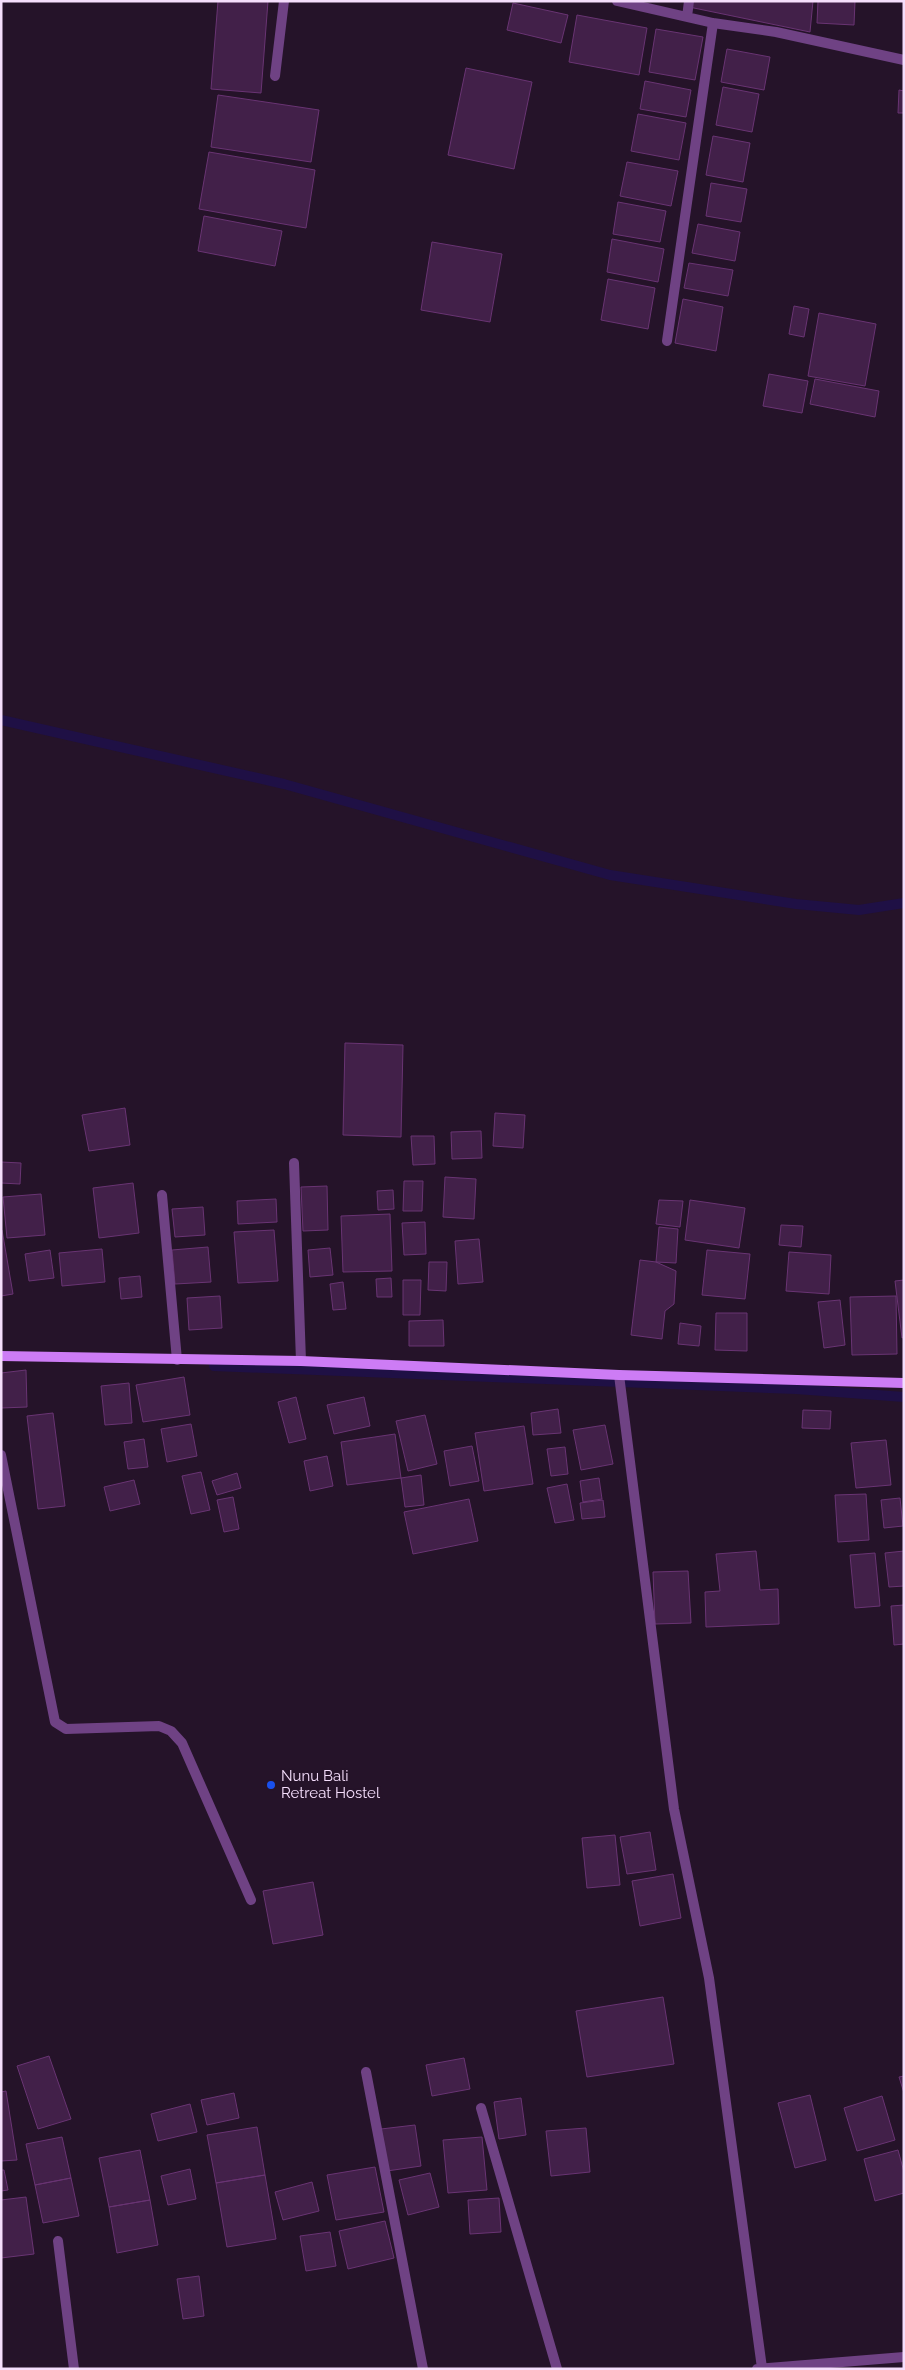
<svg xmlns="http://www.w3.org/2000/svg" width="905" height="2370" viewBox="0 0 905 2370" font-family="Raleway,sans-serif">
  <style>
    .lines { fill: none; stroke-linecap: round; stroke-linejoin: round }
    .stream { stroke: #1f1045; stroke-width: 10 }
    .building { fill: #422049; stroke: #693473 }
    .lane { stroke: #6f4284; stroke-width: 10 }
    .street { stroke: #6f4284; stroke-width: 10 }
    .secondary { stroke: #cd7cf5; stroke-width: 10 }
    .poi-dot { fill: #1950ed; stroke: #251329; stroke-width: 2 }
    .labels { text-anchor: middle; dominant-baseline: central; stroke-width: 4; stroke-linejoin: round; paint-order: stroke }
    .poi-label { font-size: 15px; fill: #f5defc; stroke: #251329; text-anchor: start }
  </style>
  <rect width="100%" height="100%" fill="#251329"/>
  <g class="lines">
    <path class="stream" d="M1,720L284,784L610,875L796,904L859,910L904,903
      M214,1366L796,1389L904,1397"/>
  </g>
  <path class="building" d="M218,1H268L261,93L211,89Z
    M691,1H813L810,32L689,7Z
    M818,1H855L854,25L817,23Z
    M513,3L568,15L561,43L507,30Z
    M577,15L647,28L639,75L569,62Z
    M656,29L703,37L695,80L649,72Z
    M727,49L770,57L764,90L721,82Z
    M466,68L532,82L514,169L448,155Z
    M645,81L691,90L686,117L640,109Z
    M723,87L759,94L752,132L716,125Z
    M899,90L904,91V113H898Z
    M218,95L319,110L311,162L211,147Z
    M638,114L686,123L679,160L631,151Z
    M713,136L750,143L743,182L706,175Z
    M209,152L315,170L306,228L199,209Z
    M627,162L678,171L671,206L620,196Z
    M711,183L747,189L741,222L706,216Z
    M618,202L666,211L660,242L613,234Z
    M204,216L282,231L275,266L198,251Z
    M698,224L740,232L735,261L692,253Z
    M612,239L664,249L658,282L607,272Z
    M432,242L502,254L490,322L421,310Z
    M689,263L733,270L728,296L684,288Z
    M608,279L655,288L648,329L601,320Z
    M683,299L723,307L716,351L675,343Z
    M794,306L809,309L804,337L789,334Z
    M819,313L876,324L865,386L808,376Z
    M769,374L808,381L802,413L763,406Z
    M815,379L879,391L875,417L810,404Z
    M345,1043L403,1045L401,1137L343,1135Z
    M125,1108L130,1145L89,1151L82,1115Z
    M495,1113L525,1115L523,1148L493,1146Z
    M481,1131L482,1158L452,1159L451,1132Z
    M411,1136H434L435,1164L413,1165Z
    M1,1162L21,1163L20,1184L1,1183Z
    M445,1177L476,1179L474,1219L443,1217Z
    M404,1181H423L422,1211H403Z
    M133,1183L139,1233L99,1238L93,1188Z
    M327,1186L328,1230L303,1231L301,1187Z
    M393,1190L394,1209L378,1210L377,1191Z
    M41,1194L45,1235L7,1238L3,1197Z
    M276,1199L277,1222L238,1224L237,1201Z
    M659,1200L683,1201L680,1227L656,1224Z
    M690,1200L745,1208L739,1248L685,1240Z
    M203,1207L205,1235L175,1237L172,1209Z
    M390,1214L392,1271L343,1272L341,1216Z
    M425,1222L426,1254L404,1255L402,1223Z
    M781,1225L803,1226L801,1247L779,1245Z
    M659,1227L678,1229L676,1263L656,1262Z
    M2,1230L13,1294L1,1296V1231Z
    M274,1230L278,1281L238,1283L234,1232Z
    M479,1239L483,1282L458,1284L455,1241Z
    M208,1247L211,1282L175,1284L172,1250Z
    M330,1248L333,1275L310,1277L308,1250Z
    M102,1249L105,1282L62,1286L59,1253Z
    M50,1250L54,1278L29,1281L25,1254Z
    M707,1250L750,1254L745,1299L702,1295Z
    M789,1252L831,1255L829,1294L786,1291Z
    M640,1260L656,1262L676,1271L674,1304L665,1311L662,1339L631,1335Z
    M429,1262H447L446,1291L428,1290Z
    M140,1276L142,1297L121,1299L119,1278Z
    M391,1278L392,1297H377L376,1279Z
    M403,1280H421L420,1315H403Z
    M904,1280V1337L902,1338L895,1281Z
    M343,1282L346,1309L333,1310L330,1284Z
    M220,1296L222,1328L189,1330L187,1298Z
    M896,1296L897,1354L852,1355L850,1297Z
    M840,1300L845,1345L824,1348L818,1302Z
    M716,1313H747V1351L715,1350Z
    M443,1320L444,1346H409V1321Z
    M680,1323L701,1326L699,1346L678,1344Z
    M26,1370L27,1407L1,1408V1373Z
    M184,1377L190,1415L143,1422L136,1385Z
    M129,1383L132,1423L105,1425L101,1386Z
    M296,1397L306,1439L289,1443L278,1402Z
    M364,1397L370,1426L334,1434L327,1405Z
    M558,1409L561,1433L533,1435L531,1413Z
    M803,1410L831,1411L830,1429L802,1428Z
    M53,1413L65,1506L38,1509L27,1416Z
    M425,1415L437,1464L408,1471L396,1421Z
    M191,1424L197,1456L167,1462L161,1429Z
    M605,1425L613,1464L581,1470L573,1430Z
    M524,1426L533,1484L484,1491L475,1433Z
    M395,1434L401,1478L347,1485L341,1442Z
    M144,1439L148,1467L128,1469L124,1442Z
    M886,1440L891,1485L856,1488L851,1443Z
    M472,1446L479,1481L450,1486L444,1451Z
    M565,1447L568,1474L551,1476L547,1449Z
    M327,1456L333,1486L310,1491L304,1461Z
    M201,1472L210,1510L191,1514L182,1476Z
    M237,1473L241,1488L217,1495L212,1481Z
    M421,1475L424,1505L405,1507L401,1478Z
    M599,1478L602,1499L583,1502L580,1481Z
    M134,1480L140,1504L110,1511L104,1487Z
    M567,1484L574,1520L555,1523L547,1488Z
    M866,1494L869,1540L838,1542L835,1495Z
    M233,1497L239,1529L224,1532L217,1500Z
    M900,1498L903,1526L884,1528L881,1500Z
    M469,1499L478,1541L413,1554L404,1512Z
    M603,1500L605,1517L582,1519L580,1503Z
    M756,1551L760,1590L778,1589L779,1624L706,1627L705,1592L720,1591L716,1554Z
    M904,1551V1586L889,1587L885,1553Z
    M875,1553L880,1606L855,1608L850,1555Z
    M688,1571L691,1623L655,1624L653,1572Z
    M904,1605V1644L894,1645L891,1606Z
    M650,1832L656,1870L627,1874L620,1837Z
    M615,1835L620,1885L587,1888L582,1838Z
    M673,1874L681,1918L640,1926L632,1881Z
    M313,1882L323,1935L273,1944L263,1891Z
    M663,1997L674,2064L587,2077L576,2011Z
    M49,2056L71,2119L38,2129L17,2066Z
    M464,2058L470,2089L432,2096L426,2065Z
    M904,2076V2093L899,2077Z
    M6,2091L17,2160L1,2161V2092Z
    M234,2093L239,2118L207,2125L201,2100Z
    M810,2095L826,2160L795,2168L778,2103Z
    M882,2096L895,2140L857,2151L844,2108Z
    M521,2098L526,2135L499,2139L494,2102Z
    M190,2104L197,2132L158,2141L151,2114Z
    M415,2125L421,2166L387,2171L381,2129Z
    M257,2127L265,2175L216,2183L207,2135Z
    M586,2128L590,2172L551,2176L546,2131Z
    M62,2137L71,2178L35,2185L26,2144Z
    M482,2137L487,2190L448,2193L443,2140Z
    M140,2150L150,2200L109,2207L99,2158Z
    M898,2150L904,2172V2193L875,2201L864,2159Z
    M375,2167L384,2212L336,2220L327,2175Z
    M190,2169L196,2199L168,2205L161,2176Z
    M1,2170H4L8,2190L1,2191Z
    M430,2173L439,2207L408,2215L399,2180Z
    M265,2175L276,2239L227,2247L216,2183Z
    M71,2178L79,2216L43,2223L35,2185Z
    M312,2182L319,2211L283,2220L275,2192Z
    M26,2197L34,2254L1,2258V2200Z
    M499,2198L501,2232L470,2234L468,2200Z
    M150,2200L158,2245L117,2253L109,2207Z
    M385,2221L394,2258L348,2269L339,2231Z
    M330,2232L336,2266L306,2271L300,2236Z
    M199,2276L204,2316L183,2319L177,2279Z"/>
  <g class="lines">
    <path class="lane" d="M366,2072L423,2369
      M58,2241L74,2369"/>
    <path class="street" d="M617,1L713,23L776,32L904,60
      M687,17L689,1
      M275,76L284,1
      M667,341L713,23
      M294,1163L301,1361
      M162,1195L177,1360
      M619,1375L674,1809L709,1978L762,2368
      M1,1455L55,1722L66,1729L159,1726L171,1731L182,1743L251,1900
      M481,2108L557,2369
      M757,2369L904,2357"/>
    <path class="secondary" d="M1,1356L301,1361L619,1375L904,1383"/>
  </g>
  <circle class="poi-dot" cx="271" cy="1785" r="5"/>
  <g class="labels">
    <g class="poi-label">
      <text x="281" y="1776">Nunu Bali<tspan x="281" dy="17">Retreat Hostel</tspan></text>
    </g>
  </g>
  <rect width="905" height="2370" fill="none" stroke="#f5defc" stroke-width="5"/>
</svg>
